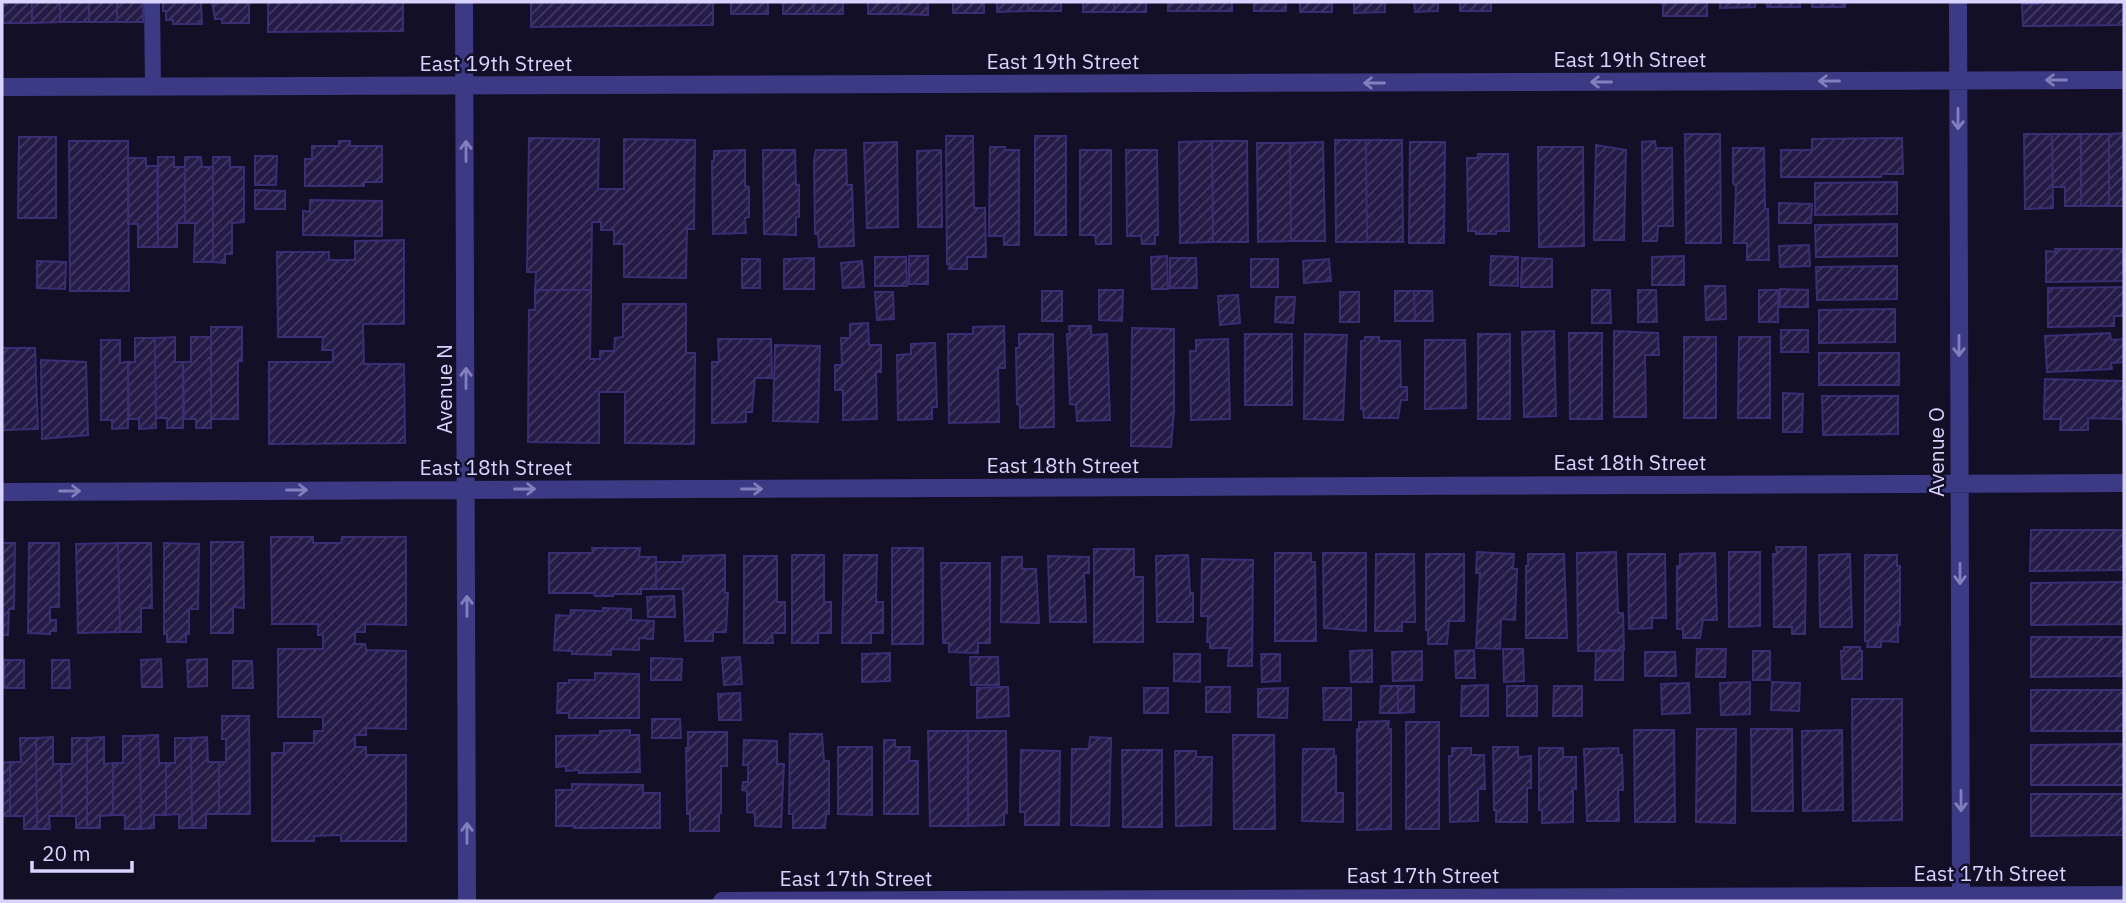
<svg xmlns="http://www.w3.org/2000/svg" width="2126" height="903" viewBox="0 0 2126 903" font-family="'IBM Plex Sans',sans-serif">
  <style>
    .building { fill: url(#building-hatch); stroke: #3b2d73; stroke-width: 2 }
    .lines { fill: none; stroke-linecap: round; stroke-linejoin: round }
    .service { stroke: #3d3a85; stroke-width: 16 }
    .minor { stroke: #3d3a85; stroke-width: 18 }
    .oneway { stroke: #837fbc }
    .labels { text-anchor: middle; dominant-baseline: central; stroke-width: 5; stroke-linejoin: round; paint-order: stroke }
    .street-label { font-size: 21px; fill: #d9d4ff; stroke: #130f26 }
  </style>
  <defs>
    <pattern id="building-hatch" width="6" height="6" patternUnits="userSpaceOnUse" patternTransform="scale(1.75)"><rect width="6" height="6" fill="#241b47"/><path d="M-1 1l2-2M0 6l6-6M5 7l2-2" fill="none" stroke="#433b63"/></pattern>
  </defs>
  <rect width="100%" height="100%" fill="#130f26"/>
  <path class="building" d="M3,2H32V23H3Z
    M32,2H60V22L32,23Z
    M60,2H89V22H60Z
    M89,2H117V22H89Z
    M117,2H143V22H117Z
    M163,2H201L202,24H173V20H166V11H163Z
    M212,2H249V23H222V19H215Z
    M268,2H403V31L268,32Z
    M531,2H713V25L531,27Z
    M731,2H768V14H731Z
    M783,2H814V14H783Z
    M814,2H843V14H814Z
    M868,2H898V14H868Z
    M898,2H928V15L898,14Z
    M953,2H984V13H953Z
    M997,2H1028V11L997,12Z
    M1028,2H1061V11H1028Z
    M1083,2H1114V12H1083Z
    M1114,2H1146V12H1114Z
    M1168,2H1200V11H1168Z
    M1200,2H1232V11H1200Z
    M1254,2H1286V11H1254Z
    M1300,2H1332V12H1300Z
    M1354,2H1385V12L1354,13Z
    M1414,2H1438V11L1415,12Z
    M1460,2H1491V11H1460Z
    M1663,2H1707V16H1663Z
    M1720,2H1755V7L1720,8Z
    M1767,2H1800V7H1767Z
    M1812,2H1845V7H1812Z
    M2037,2H2124V25L2023,26L2022,4H2038Z
    M2124,133V206H2109V134Z
    M1685,134H1720L1721,243H1686Z
    M2024,134H2052L2053,208L2025,209Z
    M2052,134H2081V206H2065V187H2053Z
    M2081,134H2109V206H2081Z
    M946,136H973L974,208H985L986,257H967V269H949L950,263L947,264Z
    M1035,136H1066V235H1035Z
    M19,137H56V218H18Z
    M529,138L599,139L598,189H624V139L695,140L694,229H687L686,278L624,277V244H614V230H601V222H592L591,290H535L536,272H527Z
    M1902,138L1903,174H1882L1881,177H1781V150H1812V139Z
    M1335,140H1366L1367,242H1336Z
    M1366,140H1402L1403,242H1367Z
    M69,141H128L129,291H70Z
    M339,141H350V146H382V182H364V186H305V159H312V146H339Z
    M1212,141L1213,242L1180,243L1179,142Z
    M1212,141H1247L1248,242H1213Z
    M1655,141L1656,148H1672L1673,226H1658L1657,241H1643L1642,142Z
    M897,142L898,227L867,228L864,143Z
    M1323,142L1325,241H1291L1290,143Z
    M1410,142H1445L1444,243H1409Z
    M1257,143H1290L1291,241L1258,242Z
    M1596,145L1626,150L1624,240H1594Z
    M990,147H1005V150H1019V245H1004V236H989Z
    M1538,147H1583L1584,246L1539,247Z
    M1733,148H1764L1765,209H1768L1769,260H1747V243H1734L1736,186L1733,183Z
    M745,150V186L749,187V217L745,218L746,233L713,234L712,161H714V151Z
    M763,150H795L796,185H799V217H796V235L764,234Z
    M816,150H846L847,185H852L854,246L819,247L818,234H815L814,160Z
    M941,150L942,227H918L917,151Z
    M1080,150H1111V244H1096L1095,235H1080Z
    M1126,150H1157L1158,235H1155V244H1142L1141,236H1127Z
    M1478,154H1508L1509,231H1496V234H1476V231H1468L1467,158H1478Z
    M255,156H277L276,185H255Z
    M158,157H174V167H185V223H177V247H158Z
    M185,157H201L202,167H213V262H194L195,223H185Z
    M213,157H230V167H244V222L232,223V254H225V263L213,262Z
    M128,158H146V166H157L158,247H138V224H128Z
    M1897,182V214L1815,215V183Z
    M255,190L285,191V209H255Z
    M310,200L382,201V236L303,235V211L310,212Z
    M1779,203L1812,204L1811,223H1779Z
    M1897,224V256L1816,257L1815,225Z
    M404,240V324H363L364,364H404L405,443L269,444V362H333V350H322L323,337H278L277,252H329V260H355V241Z
    M1809,245L1810,266L1780,267L1779,246Z
    M2055,249H2123L2124,281L2046,282V251L2056,252Z
    M909,256H928V284H909Z
    M1167,256L1168,289H1152L1151,257Z
    M1491,256L1518,257V286L1490,285Z
    M1684,256V285H1652V257Z
    M875,257H906L907,286H875Z
    M814,258V289H784V259Z
    M1170,258H1196L1197,288H1170Z
    M1522,258L1552,259V287H1521Z
    M742,259H760V288H742Z
    M1251,259H1278V287H1251Z
    M1329,259L1331,281L1304,283L1303,261Z
    M37,261L66,262L65,289L37,288Z
    M862,261L864,287L843,288L841,263Z
    M1897,266V299L1817,300L1816,267Z
    M1705,286H1725L1726,319L1706,320Z
    M2124,287V316H2114V326L2048,327V288Z
    M1780,289L1808,290V307H1780Z
    M535,290H591L590,359H600V351H614L615,338L623,337V304H686V353H695L694,444L625,443V392H599V443L528,442L529,310H535Z
    M1099,290H1123L1122,321L1099,320Z
    M1592,290H1610L1611,323H1592Z
    M1638,290H1656L1657,322H1638Z
    M1759,290H1778V322H1759Z
    M1042,291H1062V321H1042Z
    M1395,291H1414L1415,321H1395Z
    M1414,291H1432L1433,321H1415Z
    M875,292H893L894,319L877,320Z
    M1340,292H1359V322H1340Z
    M1238,295L1240,323L1220,325L1218,296Z
    M1276,297H1295L1293,323L1275,322Z
    M1895,309V342L1819,343V310Z
    M868,323L869,345H881V372H876L877,419L843,420V390H835V365H842L841,338H850V324Z
    M1004,326L1005,368H998L999,422L949,423L948,334H973V327Z
    M1069,326H1091V335L1107,334L1110,420L1077,421L1076,405L1070,404L1067,334H1070Z
    M211,327H242V361H238V419H211Z
    M1132,328L1174,329V411L1171,447L1131,446Z
    M1781,330H1808V352H1781Z
    M1554,331L1556,416L1524,417L1522,332Z
    M1614,331L1658,333L1659,355H1645L1646,417H1614Z
    M1569,333H1602V419H1570Z
    M2110,333L2111,340L2124,339V362L2111,363L2112,369L2047,372L2045,336Z
    M1019,334H1053L1054,427L1020,428V405L1017,404L1016,348H1019Z
    M1245,334H1292V405H1245Z
    M1305,334L1347,335L1343,420L1304,419Z
    M1478,334H1510V419H1478Z
    M175,337V362H183V428H167V418H156L155,338Z
    M191,337H211V428H196V419H184L183,362H191Z
    M1365,337H1379V341H1400L1401,387H1407V400H1401L1398,418H1364L1363,408L1361,409V341H1365Z
    M1684,337H1716V418H1684Z
    M1739,337H1770V418H1738Z
    M135,338H155L156,428L139,429V419H129L128,362H135Z
    M718,339H771L772,378H755L752,412H746V422L712,423V362H719Z
    M1228,339L1230,419L1191,420L1190,351H1196V340Z
    M101,340H120V363L128,362V428L112,429V420H101Z
    M1425,340H1465L1466,408L1425,409Z
    M935,343L937,407H932V419L898,420L897,355L911,354V344Z
    M775,345L820,346L818,422L773,421Z
    M2,348H35L38,429L2,430Z
    M1819,353H1899V385H1819Z
    M41,360L86,362L88,435L42,439Z
    M2045,379L2124,381V423L2122,419L2088,418V430H2060L2061,419H2044Z
    M1783,393L1803,394L1802,432H1783Z
    M1822,396H1898V434L1823,435Z
    M2031,530H2123V570L2030,571Z
    M271,537H313V543H341L342,537H406V625L365,624V632H355V644H365L366,650L406,651V729L366,728V735H355V747H366V755H406V841H341V835L314,836V841H272V753H284V743H314V731H323V717H278V649H323V635H318V624H272Z
    M211,542H243L244,608L233,607V633H211Z
    M2,543H15L14,609H9L8,635H2Z
    M29,543H59V607H50V620H56V631H50V634L28,633Z
    M118,543H151L152,608H141V632H120Z
    M118,543L120,632L78,633L76,544Z
    M164,543L199,544L198,609H189V634H186V642H167V634H164Z
    M1776,547H1806L1805,634H1792V627H1774L1773,554H1777Z
    M592,548H640L639,557H656V589H641V594H613V596H595L594,593H549V553H593Z
    M892,548H923V644H892Z
    M1094,549H1134V577H1143V642H1094Z
    M1477,552L1514,554L1513,569H1517L1515,620L1501,619L1500,649L1476,648L1480,573H1476Z
    M1616,552L1618,613H1623L1624,650L1578,651L1577,553Z
    M1729,552H1760V626L1729,627Z
    M1275,553H1311V562H1315L1316,641H1275Z
    M1323,553H1366V631L1324,628Z
    M1715,553L1717,620H1703L1700,638H1683V629H1677V566H1680V554Z
    M1376,554H1414L1415,622H1402V631H1375Z
    M1426,554H1464V621H1449L1447,644H1428V630H1426Z
    M1528,554H1564L1567,638H1526V566H1528Z
    M1628,554H1665L1666,618H1652V628L1629,629Z
    M1850,554L1852,627H1820L1819,555Z
    M725,555V593H728L726,632H713V641H685L683,589H656V562H683V556Z
    M792,555H824V602H831V633H818V643H792Z
    M844,555H877L876,602H883V633H871V643H842Z
    M1188,555L1190,593H1193V622H1157L1156,556Z
    M1865,555H1897V566H1900V625H1898V642L1881,641V647H1867L1868,641H1865Z
    M744,556H777V602H785V633H772L773,643H744Z
    M1048,556L1089,557V573H1084L1086,622H1050Z
    M1002,557H1022V569H1036L1039,623L1001,622Z
    M1202,559L1253,560L1252,666H1228L1229,648H1210V642H1207L1208,616H1201Z
    M941,563H990V643H978V653L949,652V643H943Z
    M2123,582V624L2031,625V583Z
    M674,596L675,617H648L647,597Z
    M603,608L631,609V620L654,621L653,639L639,638V650L611,649V655L572,654V651L554,650L556,615L570,616L571,610L603,611Z
    M2031,637H2123V676L2031,677Z
    M1844,647H1860V651H1862V679H1842L1841,651H1844Z
    M1503,649H1523L1524,681L1504,682Z
    M1697,649H1726L1725,677H1696Z
    M1372,650V682H1351L1350,651Z
    M1474,650L1475,678H1456L1455,651Z
    M1422,651V680L1393,681L1392,652Z
    M1596,651H1623V680H1595Z
    M1753,651H1770V680H1753Z
    M1645,652H1675L1676,676H1645Z
    M890,653V681L862,682V654Z
    M1174,654H1200V682L1174,681Z
    M1261,654H1280V681L1262,682Z
    M740,657L742,684L724,685L722,658Z
    M970,657H998L999,685H971Z
    M651,658L682,659L681,680H651Z
    M161,659L162,687H142L141,660Z
    M207,659V686L188,687L187,660Z
    M4,660H24V688H4Z
    M52,660H69L70,688H52Z
    M233,661H252L253,688H233Z
    M595,673L639,674V718H569V713H557L558,683H569V680H595Z
    M1750,682V714L1721,715L1720,683Z
    M1772,682L1800,683L1799,711L1771,710Z
    M1689,683L1690,713L1662,714L1661,684Z
    M1488,685V716H1461L1462,686Z
    M1381,686H1398V713H1380Z
    M1398,686H1414V712L1398,713Z
    M1507,686H1537V716H1507Z
    M1554,686H1582V716H1553Z
    M1008,687L1009,716L977,718V688Z
    M1206,687H1230V712H1206Z
    M1144,688H1168V713H1144Z
    M1288,688L1287,718L1258,717V689Z
    M1323,688H1351V720H1324Z
    M2031,690H2123V731H2031Z
    M740,693L741,720H719L718,694Z
    M1852,699H1902V820L1853,821Z
    M222,716H249L250,814H219V762H226V739H222Z
    M652,719H680L681,738H652Z
    M1389,721L1388,729H1391V829L1357,830V729H1359V722Z
    M1406,722H1439V829H1406Z
    M1697,729H1736L1735,823L1696,822Z
    M1751,729H1792L1793,811H1752Z
    M630,730V735H639L640,772L579,773V770L566,771V766L556,767V736L600,735V731Z
    M1634,730H1674L1675,822H1635Z
    M1842,730L1843,810L1803,811L1802,731Z
    M928,731H968V826H930Z
    M968,731H1006L1007,813H1004V825L968,826Z
    M688,732H727V766H721V813H719V831H690V814H687L686,748H688Z
    M790,734H822L824,761H829V814H826L825,828H793V814H789Z
    M158,735L159,763H166V815H154V828L141,829L140,736Z
    M1233,735H1274L1275,829H1234Z
    M123,736H140L141,829H125V815H113V763H123Z
    M53,737V764H61L62,816H49L50,829H37L36,738Z
    M104,737V764L113,763V815L100,816V828H87V738Z
    M207,737L208,762H219V814H206V828H192L191,738Z
    M1090,737L1111,738L1109,826L1071,825L1072,749H1089Z
    M20,738H36L37,829H24V816H10V762H21Z
    M72,738H87V828H76V816H62L61,764H72Z
    M175,738H191L192,828H179V814L166,815V763H175Z
    M744,740L777,741V764H784L781,827L755,826V813L747,812V791L742,790L743,782H748V765H743Z
    M884,740H895V747H910L909,761H918V814H884Z
    M2124,744V785H2031V745Z
    M838,747H872V815L838,814Z
    M1493,747H1518V757L1531,756V788H1527V822H1496V810H1494Z
    M1452,748H1471V755H1484L1485,789H1478V821L1450,822L1449,756H1452Z
    M1539,748H1563V757H1576V789L1573,788V822L1542,823V810H1539Z
    M1618,748L1619,755H1622L1623,790H1618L1619,821H1587L1584,749Z
    M1303,749H1334V756H1336V793H1343V822L1302,821Z
    M1021,750L1060,751L1059,825H1025V812H1020Z
    M1122,750H1162V827H1123Z
    M1175,751H1196V757H1212L1211,825L1176,826Z
    M10,762V816H2V763Z
    M572,784L643,785V793H660V828H574L575,826H556V790H572Z
    M2031,794H2124V835L2031,836Z"/>
  <g class="lines">
    <path class="service" d="M152,2L153,87"/>
    <path class="minor" d="M464,2L467,901
      M1958,2L1961,901
      M2,87L2124,80
      M2,492L2124,483
      M722,901L2124,895"/>
  </g>
  <defs><path id="oneway-shaft" d="M-6 0H5M1.5-3L5.5 0L1.5 3" fill="none" stroke-width="1.6" stroke-linecap="round" stroke-linejoin="round" transform="scale(1.75)"/></defs>
  <g class="oneway">
    <use href="#oneway-shaft" transform="translate(2056 80) rotate(180)"/>
    <use href="#oneway-shaft" transform="translate(1829 81) rotate(180)"/>
    <use href="#oneway-shaft" transform="translate(1601 82) rotate(180)"/>
    <use href="#oneway-shaft" transform="translate(1374 83) rotate(180)"/>
    <use href="#oneway-shaft" transform="translate(1958 119) rotate(90)"/>
    <use href="#oneway-shaft" transform="translate(466 151) rotate(-90)"/>
    <use href="#oneway-shaft" transform="translate(1959 346) rotate(90)"/>
    <use href="#oneway-shaft" transform="translate(466 378) rotate(-90)"/>
    <use href="#oneway-shaft" transform="translate(525 489)"/>
    <use href="#oneway-shaft" transform="translate(752 489)"/>
    <use href="#oneway-shaft" transform="translate(297 490)"/>
    <use href="#oneway-shaft" transform="translate(70 491)"/>
    <use href="#oneway-shaft" transform="translate(1960 574) rotate(90)"/>
    <use href="#oneway-shaft" transform="translate(467 606) rotate(-90)"/>
    <use href="#oneway-shaft" transform="translate(1961 801) rotate(90)"/>
    <use href="#oneway-shaft" transform="translate(467 833) rotate(-90)"/>
  </g>
  <g class="labels">
    <g class="street-label">
      <text x="1630" y="59">East 19th Street</text>
      <text x="1063" y="61">East 19th Street</text>
      <text x="496" y="63">East 19th Street</text>
      <text transform="translate(444 389) rotate(-90)">Avenue N</text>
      <text transform="translate(1936 452) rotate(-90)">Avenue O</text>
      <text x="1630" y="462">East 18th Street</text>
      <text x="1063" y="465">East 18th Street</text>
      <text x="496" y="467">East 18th Street</text>
      <text x="1990" y="873">East 17th Street</text>
      <text x="1423" y="875">East 17th Street</text>
      <text x="856" y="878">East 17th Street</text>
    </g>
  </g>
  <rect width="2126" height="903" fill="none" stroke="#d9d4ff" stroke-width="7"/>
  <path d="M32 861v10h100v-10" fill="none" stroke="#d9d4ff" stroke-width="3.5"/>
  <text x="42" y="861" font-size="21" fill="#d9d4ff" stroke="#130f26" stroke-width="5" paint-order="stroke">20 m</text>
</svg>
